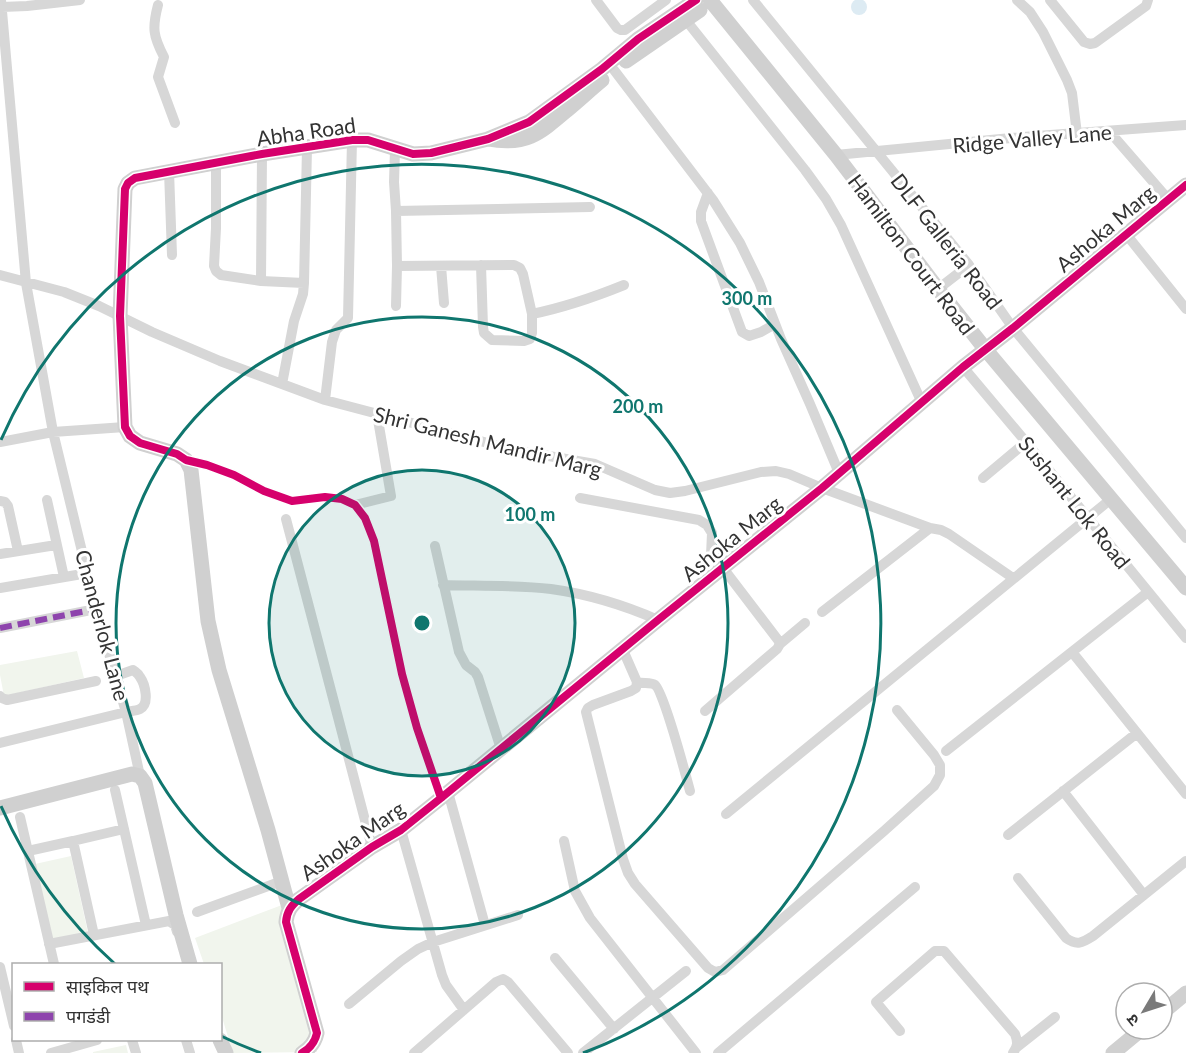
<svg xmlns="http://www.w3.org/2000/svg" width="1186" height="1053" viewBox="0 0 1186 1053" font-family="Lato,'Noto Sans Devanagari',sans-serif">
  <style>
    .green { fill: #f1f5ed }
    .water { fill: #ddebf3 }
    .lines { fill: none; stroke-linecap: round; stroke-linejoin: round }
    .street { stroke: #d7d7d7; stroke-width: 10 }
    .secondary { stroke: #d0d0d0; stroke-width: 15 }
    .quiet { stroke: #8e44ad; stroke-width: 6; stroke-dasharray: 12 6; stroke-linecap: butt }
    .cycleway-casing { stroke: #fff; stroke-width: 11 }
    .cycleway { stroke: #d6006c; stroke-width: 8 }
    .ring { fill: none; stroke: #0f766e; stroke-width: 3 }
    .labels { text-anchor: middle; dominant-baseline: central; stroke-width: 6; stroke-linejoin: round; paint-order: stroke }
    .street-label { font-size: 21px; fill: #333; stroke: #fff }
    .centre { fill: #0f766e; stroke: #fff; stroke-width: 3 }
    .ring-label { font-size: 18px; text-anchor: middle; font-weight: bold; fill: #0f766e; stroke: #fff; stroke-width: 6; stroke-linejoin: round; paint-order: stroke }
  </style>
  <rect width="100%" height="100%" fill="#fff"/>
  <path class="green" d="M77,651L84,678L4,696L0,675V665Z
    M71,856L88,933L53,940L35,864Z
    M282,905L317,1052L233,1053L221,1014L220,964H204L195,938Z
    M126,1045L128,1053H93V1052Z"/>
  <path class="water" d="M851 7a8 8 0 1 1 16 0a8 8 0 1 1-16 0Z"/>
  <g class="lines">
    <path class="street" d="M1,0L26,283L53,432L96,609L126,712L140,776
      M596,0L617,28L621,30H625L666,0
      M753,0L969,265L1013,328L1186,538
      M1017,0L1030,12L1043,32L1067,80L1072,93L1077,134
      M1050,0L1084,42L1090,44L1095,43L1146,6L1148,0
      M158,5C152,28 153,36 164,57L158,77L175,123
      M2,7L27,6L80,0
      M685,19L805,170L826,199L841,225L922,403
      M614,70L713,200L740,243L759,282L781,339L810,404L839,473
      M1109,131L1168,199
      M307,148L304,283L303,294L294,321L282,384L325,400L514,450L595,464L655,490L670,493L685,491L761,472L776,471L789,474L822,488L930,528
      M395,150L394,182L396,211L590,207
      M262,154L261,281L304,283
      M836,155L1011,138L1186,125
      M216,163V228L214,266L216,271L221,275L261,281
      M169,171L172,255
      M708,193L701,212V221L742,332L749,336L761,332L775,324
      M396,211L397,266L514,265L520,268L523,274L532,314
      M1126,234L1186,309
      M481,265L483,327L484,333L492,340L524,341L530,339L532,333V314C566,307 592,298 624,285
      M441,266L444,303
      M0,275L64,292L99,306L152,332L220,361L282,384
      M938,289L969,265
      M396,306L397,266
      M963,367L1026,442L1186,638
      M325,400L332,342L336,330L348,318L352,140
      M0,442L53,432L125,427
      M186,460L207,465L234,475L264,491L292,501L325,497L342,499L355,505L365,518L374,541L402,674L417,728L441,798
      M983,478L1026,442
      M580,498L699,520L707,525L712,533L710,578
      M47,500L64,577
      M0,501L5,502L8,506L18,551
      M355,505L391,496L377,414
      M286,519L372,847
      M435,546L459,652L466,665L475,672L478,677L501,749
      M0,554L56,545
      M443,585C479,586 515,585 551,589C587,594 624,605 658,620
      M0,588L88,573
      M822,612L930,528L941,530L949,534L1013,578
      M0,628L96,609
      M780,644L805,623
      M623,650L637,682L636,688L631,691L593,705L588,708L586,712L623,859L628,873L635,884L708,968L715,972L723,970L884,831L934,786L940,775V765L934,755L897,710
      M1072,652L1186,794
      M637,682C642,684 651,682 655,685C663,689 686,776 690,791
      M0,696L2,698L7,700L96,681
      M705,711L777,649L780,644L778,640L723,568
      M0,743L126,712C130,711 136,711 140,709C150,704 145,684 140,677C138,673 137,673 133,670L116,676
      M946,751L1148,592
      M115,790L146,925
      M1063,791L1144,895
      M448,792L485,925
      M726,814L1111,499
      M20,817L54,964
      M401,830L442,975L446,985L464,1010
      M1008,835L1137,733
      M73,841L124,829
      M564,841L575,891L590,918L696,1053
      M28,851L73,841L94,935
      M1018,878L1066,938C1077,946 1082,943 1093,936L1186,861
      M197,912L282,881
      M49,944L169,921L175,925L177,932
      M555,958L614,1029
      M0,967L14,1026
      M349,1004L401,961L418,949L433,942L518,915
      M900,1031L876,1002L935,951H944L1015,1034C1018,1042 1018,1046 1013,1053
      M16,1040L19,1053
      M132,1040L136,1053
      M186,1040L190,1053
      M1017,1047L1055,1017
      M51,1053L97,1040
      M414,1053L496,982L503,979L508,982L568,1053
      M583,1053L686,971
      M718,1053L915,887"/>
    <path class="secondary" d="M710,0L836,155L938,289L986,350L1186,588
      M626,61L700,10
      M488,139C525,146 539,134 566,111C578,101 590,90 602,80
      M0,808L132,774L140,776L145,783L176,915L190,964
      M289,908L268,830L219,670L208,621L191,470L186,460L177,454L140,443L130,436L125,427L120,316L125,189L128,183L135,178L262,154L352,140H368L413,154L431,153L488,139L529,122L602,69L638,39L696,0
      M1162,1013L1186,993
      M220,1040L226,1053
      M302,1053C311,1048 315,1042 317,1033L286,922C287,911 291,906 299,899L372,847L401,830L441,798L658,620L822,488L963,367L1013,328L1186,185
      M1113,1053L1142,1029"/>
    <path class="quiet" d="M0,628L96,609"/>
    <g class="cycleway-casing">
      <path id="cycleway" d="M441,798L417,728L402,674L374,541L365,518L355,505L342,499L325,497L292,501L264,491L234,475L207,465L186,460L177,454L140,443L130,436L125,427L120,316L125,189L128,183L135,178L262,154L352,140H368L413,154L431,153L488,139L529,122L602,69L638,39L696,0
        M302,1053C311,1048 315,1042 317,1033L286,922C287,911 291,906 299,899L372,847L401,830L441,798L658,620L822,488L963,367L1013,328L1186,185"/>
    </g>
    <use href="#cycleway" class="cycleway"/>
  </g>
  <circle cx="422" cy="623" r="153" fill="#0f766e" fill-opacity=".12"/>
  <g class="ring">
    <circle cx="422" cy="623" r="153"/>
    <circle cx="422" cy="623" r="306"/>
    <path d="M261 1053A459 459 0 0 1 221 1036M115 964A459 459 0 0 1 1 806M1 440A459 459 0 1 1 583 1053"/>
  </g>
  <g class="labels">
    <g class="street-label">
      <text transform="translate(306 131) rotate(-8)">Abha Road</text>
      <text transform="translate(1032 138) rotate(-5)">Ridge Valley Lane</text>
      <text transform="translate(1105 228) rotate(-40)">Ashoka Marg</text>
      <text transform="translate(947 241) rotate(52)">DLF Galleria Road</text>
      <text transform="translate(912 254) rotate(53)">Hamilton Court Road</text>
      <text transform="translate(488 441) rotate(14)">Shri Ganesh Mandir Marg</text>
      <text transform="translate(1075 502) rotate(51)">Sushant Lok Road</text>
      <text transform="translate(731 538) rotate(-39)">Ashoka Marg</text>
      <text transform="translate(103 625) rotate(75)">Chanderlok Lane</text>
      <text transform="translate(352 840) rotate(-35)">Ashoka Marg</text>
    </g>
  </g>
  <circle cx="422" cy="623" r="9" class="centre"/>
  <g class="ring-label">
    <text x="747" y="305">300 m</text>
    <text x="638" y="413">200 m</text>
    <text x="530" y="521">100 m</text>
  </g>
  <rect x="12" y="963" width="210" height="78" fill="#ffffff" stroke="#adadad" stroke-width="1.5"/>
  <rect x="24" y="982" width="30" height="9" fill="#d6006c" stroke="#adadad" stroke-width="1.5"/>
  <text x="66" y="993" font-size="18" fill="#333333">साइकिल पथ</text>
  <rect x="24" y="1012" width="30" height="9" fill="#8e44ad" stroke="#adadad" stroke-width="1.5"/>
  <text x="66" y="1023" font-size="18" fill="#333333">पगडंडी</text>
  <g transform="translate(1144 1011) rotate(231)"><circle r="28" fill="#ffffff" stroke="#adadad" stroke-width="1.5"/>
  <path d="M0-4.5L10 22L0 15L-10 22Z" fill="#7a7a7a"/>
  <text y="-9" font-size="16" font-weight="bold" text-anchor="middle" fill="#333333">उ</text>
  </g>
</svg>
